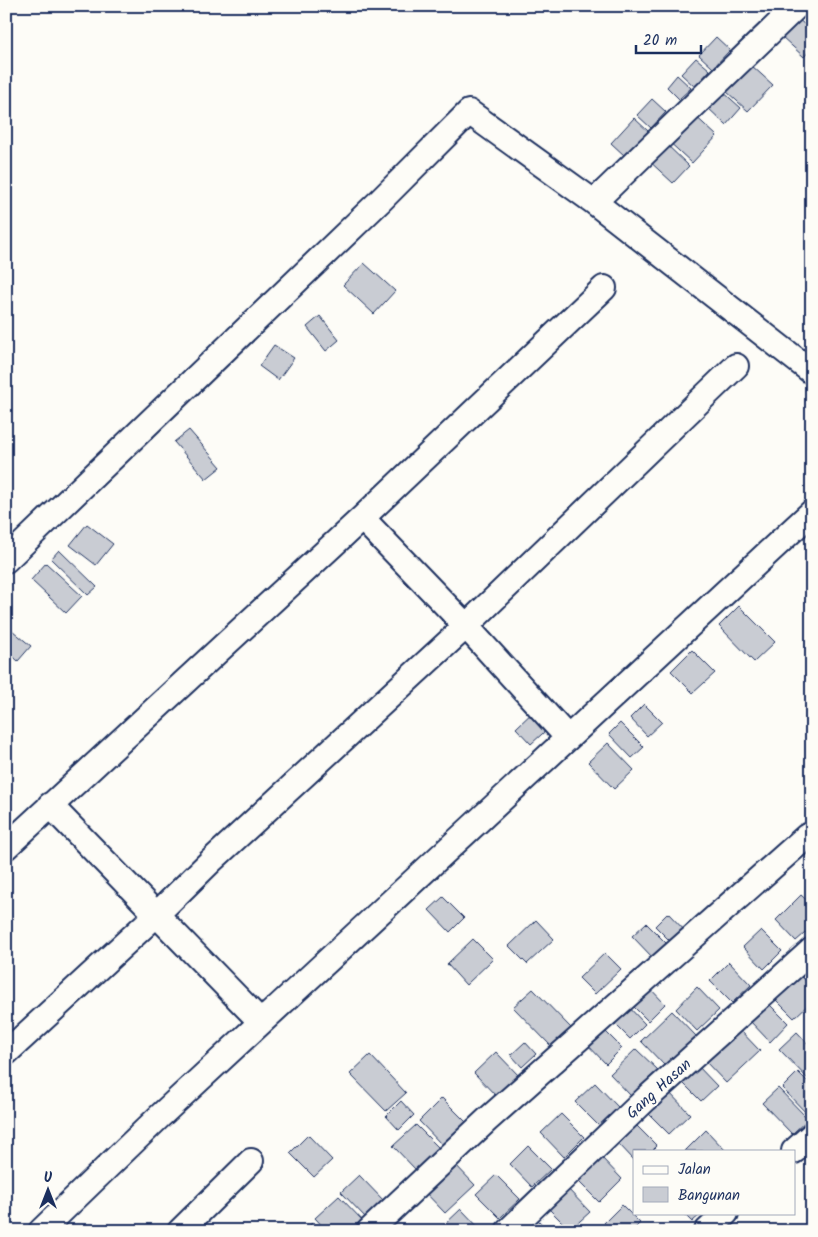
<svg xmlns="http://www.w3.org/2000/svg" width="818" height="1237" viewBox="0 0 818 1237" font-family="Kalam,sans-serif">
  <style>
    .building { fill: #c9ccd3; stroke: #1b2f5e }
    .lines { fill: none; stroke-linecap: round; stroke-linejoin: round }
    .minor-casing { stroke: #1b2f5e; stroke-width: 28 }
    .minor { stroke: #fdfcf7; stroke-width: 24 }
    .labels { text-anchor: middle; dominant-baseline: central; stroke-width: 4; stroke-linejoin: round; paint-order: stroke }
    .street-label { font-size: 16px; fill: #1b2f5e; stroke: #fdfcf7 }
  </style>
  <rect width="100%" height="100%" fill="#fdfcf7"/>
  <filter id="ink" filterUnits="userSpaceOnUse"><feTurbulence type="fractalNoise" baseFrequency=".02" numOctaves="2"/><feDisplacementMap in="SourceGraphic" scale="10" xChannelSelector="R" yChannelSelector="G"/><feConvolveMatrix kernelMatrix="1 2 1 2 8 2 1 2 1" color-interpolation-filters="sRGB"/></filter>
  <g filter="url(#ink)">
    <path class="building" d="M797,18L812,31V48L804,57L781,36Z
      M716,37L730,50L713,68L699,55Z
      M696,58L710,70L695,87L681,74Z
      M751,65L773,85L748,111L726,91Z
      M677,75L691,88L679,99L667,87Z
      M721,90L741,108L726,125L706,106Z
      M652,99L666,112L651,128L637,115Z
      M691,112L717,136L692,163L666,139Z
      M634,118L648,131L625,156L611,143Z
      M663,141L689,166L673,183L647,159Z
      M364,263L395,291L374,314L343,285Z
      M320,316L339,340L326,351L307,327Z
      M274,345L294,358L278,380L259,366Z
      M189,430L221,467L206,479L174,442Z
      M87,524L113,544L96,565L70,545Z
      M59,550L97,587L88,595L51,559Z
      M46,563L82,596L66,613L31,580Z
      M739,606L775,642L754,662L719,626Z
      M6,625L31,646L18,661L6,650Z
      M692,650L715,673L693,693L671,671Z
      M644,704L662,722L647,736L630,718Z
      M536,709L552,725L531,744L516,728Z
      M620,723L644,747L632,758L609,734Z
      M608,743L634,770L614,789L588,762Z
      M801,895L812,905V927L796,941L776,920Z
      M443,897L464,918L450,932L429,910Z
      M668,913L688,934L675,946L655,926Z
      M536,920L554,939L527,964L509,946Z
      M646,923L668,945L654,959L632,936Z
      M761,930L782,951L764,969L743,947Z
      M473,939L493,959L466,985L447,964Z
      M605,953L621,969L595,994L579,978Z
      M812,959V977L803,968Z
      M729,962L751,985L732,1003L710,981Z
      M799,974L812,987V1001L794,1018L774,998Z
      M646,984L665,1004L648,1021L628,1001Z
      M697,987L719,1010L697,1031L676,1009Z
      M533,989L571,1028L552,1047L513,1007Z
      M623,1001L645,1024L630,1039L607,1016Z
      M767,1002L788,1023L770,1042L749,1020Z
      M672,1011L697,1037L666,1067L641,1041Z
      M599,1025L622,1048L606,1064L583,1040Z
      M738,1028L760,1051L726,1083L704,1060Z
      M797,1032L812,1048V1083L779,1049Z
      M525,1042L536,1054L522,1067L511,1055Z
      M636,1049L658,1070L631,1096L610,1074Z
      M496,1052L520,1077L498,1098L474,1073Z
      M370,1055L406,1093L386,1111L350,1074Z
      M696,1064L717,1086L701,1101L680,1080Z
      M798,1072L812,1086L811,1118L782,1088Z
      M595,1083L618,1107L599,1126L575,1102Z
      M778,1088L808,1119L792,1134L762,1103Z
      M666,1089L690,1114L669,1134L645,1110Z
      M442,1098L467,1123L443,1146L419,1121Z
      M401,1101L414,1115L399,1130L386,1116Z
      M561,1114L584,1137L564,1157L541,1133Z
      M416,1125L440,1149L417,1171L393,1146Z
      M636,1125L657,1146L652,1151H634V1160L618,1143Z
      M706,1130L726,1151H685Z
      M308,1135L332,1160L314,1177L290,1153Z
      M528,1146L551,1169L532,1187L510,1164Z
      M601,1157L622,1179L599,1202L577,1180Z
      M452,1161L475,1185L445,1213L422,1189Z
      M359,1175L386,1203L368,1220L341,1192Z
      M496,1175L520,1199L500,1218L476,1194Z
      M565,1186L590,1212L570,1230L545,1205Z
      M339,1196L365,1223L357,1231H327L315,1218Z
      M622,1205L640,1223L632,1231H611L604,1223Z
      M461,1209L482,1231H445L442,1227Z
      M683,1213H702L692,1222Z
      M534,1216L549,1231H518Z
      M313,1222L322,1231H304Z"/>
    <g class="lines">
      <g class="minor-casing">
        <path id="minor" d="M594,202L797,6
          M362,518L466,626L568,738
          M6,560L381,200L469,112L594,202L812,372
          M50,805L261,1022
          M6,847L362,518L604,288
          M6,1053L157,914L211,861L466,626L736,366
          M794,1151L812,1135
          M41,1231L160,1116L812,512
          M180,1231L251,1161
          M369,1231L487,1120L807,836
          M508,1231L646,1099L812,950
          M707,1231L726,1213"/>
      </g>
      <use href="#minor" class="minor"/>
    </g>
  </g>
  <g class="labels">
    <g class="street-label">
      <text transform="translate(659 1089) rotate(-42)">Gang Hasan</text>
    </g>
  </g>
  <rect width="818" height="1237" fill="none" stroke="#fdfcf7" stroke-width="25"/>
  <rect x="12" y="12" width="793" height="1212" fill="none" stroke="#1b2f5e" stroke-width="2" filter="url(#ink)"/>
  <rect x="633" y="1150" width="162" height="65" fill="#fdfcf7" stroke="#a3aaba"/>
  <rect x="643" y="1166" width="25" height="8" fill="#fdfcf7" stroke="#a3aaba"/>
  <text x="678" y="1174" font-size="15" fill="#1b2f5e">Jalan</text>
  <rect x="643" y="1187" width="25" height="15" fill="#c9ccd3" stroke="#a3aaba"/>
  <text x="678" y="1200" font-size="15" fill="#1b2f5e">Bangunan</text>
  <g transform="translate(48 1190)" stroke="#fdfcf7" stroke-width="4" paint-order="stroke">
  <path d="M0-4L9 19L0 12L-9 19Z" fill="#1b2f5e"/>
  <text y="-8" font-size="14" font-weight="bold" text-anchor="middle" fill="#1b2f5e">U</text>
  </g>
  <path d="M636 45v8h65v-8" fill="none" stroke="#1b2f5e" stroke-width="2.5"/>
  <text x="643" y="45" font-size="15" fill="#1b2f5e" stroke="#fdfcf7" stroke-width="4" paint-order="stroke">20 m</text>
</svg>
